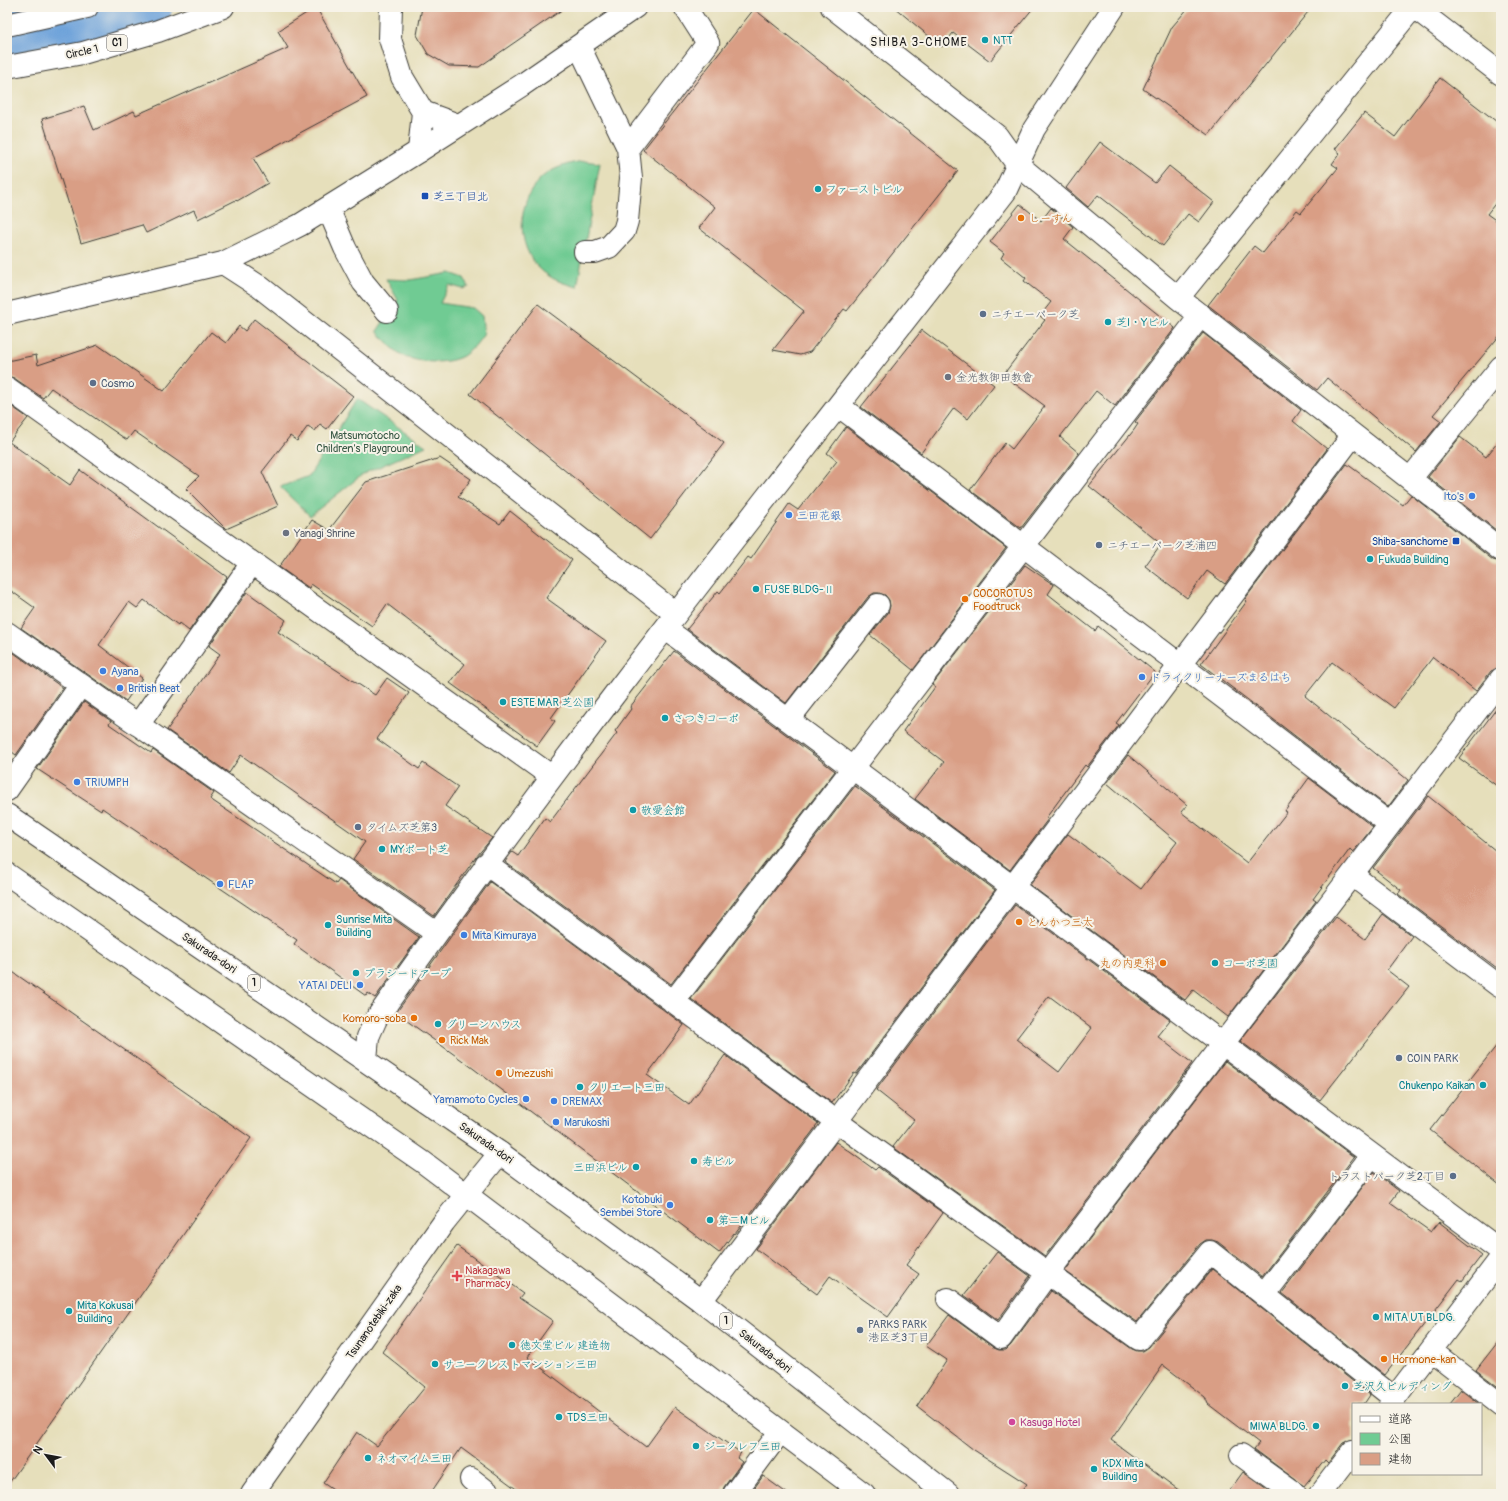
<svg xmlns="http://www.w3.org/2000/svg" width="1508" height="1501" viewBox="0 0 1508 1501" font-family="Pangolin,'Klee One',sans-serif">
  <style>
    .green { fill: #70cb93; stroke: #467458 }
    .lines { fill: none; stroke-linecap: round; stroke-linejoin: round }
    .river { stroke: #6da2da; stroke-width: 60 }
    .building { fill: #d99e85; fill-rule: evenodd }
    .minor-casing { stroke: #3a3934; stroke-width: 24 }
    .highway-casing { stroke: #3a3934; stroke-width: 24 }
    .minor { stroke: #fff; stroke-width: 22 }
    .highway { stroke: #fff; stroke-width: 22 }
    .culture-dot { fill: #0f9aa8; stroke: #f7f3e8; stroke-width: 1.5 }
    .transit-dot { fill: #1a4fb4; stroke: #f7f3e8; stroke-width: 1.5 }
    .food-dot { fill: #e8710a; stroke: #f7f3e8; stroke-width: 1.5 }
    .service-dot { fill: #5c6f8a; stroke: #f7f3e8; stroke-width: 1.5 }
    .worship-dot { fill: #6b7280; stroke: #f7f3e8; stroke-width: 1.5 }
    .shop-dot { fill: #3f7fe0; stroke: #f7f3e8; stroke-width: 1.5 }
    .health-dot { fill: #e0444e; stroke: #f7f3e8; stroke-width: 1.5 }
    .hotel-dot { fill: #d1479c; stroke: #f7f3e8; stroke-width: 1.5 }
    .labels { text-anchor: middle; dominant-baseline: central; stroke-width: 4; stroke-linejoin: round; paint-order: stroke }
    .shield { fill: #f7f3e8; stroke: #5e5c59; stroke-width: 1 }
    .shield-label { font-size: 10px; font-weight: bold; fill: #1c1c1c }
    .culture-label { font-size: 11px; fill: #0d838f; stroke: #f7f3e8; text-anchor: start }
    .street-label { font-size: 11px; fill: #1c1c1c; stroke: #f7f3e8 }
    .transit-label { font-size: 11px; fill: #164399; stroke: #f7f3e8; text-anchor: start }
    .food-label { font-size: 11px; fill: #c56008; stroke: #f7f3e8; text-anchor: start }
    .service-label { font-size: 11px; fill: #4e5e75; stroke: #f7f3e8; text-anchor: start }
    .worship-label { font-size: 11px; fill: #5b616d; stroke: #f7f3e8; text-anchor: start }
    .park-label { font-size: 11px; fill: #395946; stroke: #f7f3e8 }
    .shop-label { font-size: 11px; fill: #366cbe; stroke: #f7f3e8; text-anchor: start }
    .health-label { font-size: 11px; fill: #be3a42; stroke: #f7f3e8; text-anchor: start }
    .hotel-label { font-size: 11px; fill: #b23c85; stroke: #f7f3e8; text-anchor: start }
    .neighbourhood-label { font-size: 12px; letter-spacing: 1px; fill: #1c1c1c; stroke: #f7f3e8 }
  </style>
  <rect width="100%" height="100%" fill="#f7f3e8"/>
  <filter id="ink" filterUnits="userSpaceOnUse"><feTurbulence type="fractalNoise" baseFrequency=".025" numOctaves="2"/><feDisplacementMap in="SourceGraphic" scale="8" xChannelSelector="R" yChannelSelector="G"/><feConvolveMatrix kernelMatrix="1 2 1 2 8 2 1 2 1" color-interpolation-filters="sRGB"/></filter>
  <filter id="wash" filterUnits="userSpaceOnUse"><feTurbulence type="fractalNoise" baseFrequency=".012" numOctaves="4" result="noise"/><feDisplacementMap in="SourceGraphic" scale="16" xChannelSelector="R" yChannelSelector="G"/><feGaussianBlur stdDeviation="0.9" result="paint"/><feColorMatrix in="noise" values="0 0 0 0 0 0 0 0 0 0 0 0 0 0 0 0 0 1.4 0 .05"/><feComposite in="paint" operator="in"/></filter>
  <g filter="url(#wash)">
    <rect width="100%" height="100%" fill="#e6dfbb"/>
    <path class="green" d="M584,161L600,163L577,287C567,284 558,282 549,276C515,255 514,203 542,177C555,167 569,163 584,161Z
      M450,273L464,278L469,287L463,289L449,285L440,303L473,308L482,316L484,334C478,343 472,350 463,356C447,365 417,363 402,355C392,349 384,339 377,331L398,300L386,279L410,280Z
      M357,399L426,446L363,474L310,516L280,487L309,476Z"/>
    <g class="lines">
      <path class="river" d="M7,40L142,7"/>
    </g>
    <g id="blocks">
      <path class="building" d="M316,7L367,97L253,158L268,183L237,201L236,200L198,219L194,210L146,233L142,225L81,243L42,119L84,106L94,130L134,111L136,115L288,48L278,31Z
        M422,7H566L479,67L449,66L428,54L417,35Z
        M894,7H1034L990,61L953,33L942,47Z
        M1189,7H1312L1209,135L1143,89L1172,27Z
        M754,9L958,171L847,311L844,309L810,352L800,355L773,350L804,311L699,228L715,207L643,150Z
        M1440,78L1501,125V196L1487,214L1501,224V334L1433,415L1441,421L1416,452L1327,378L1317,390L1208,305L1254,246L1263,253L1297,210L1301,213L1338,168L1332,164L1340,153L1335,149L1364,113L1395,137Z
        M1100,142L1155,183L1169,166L1214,202L1199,222L1188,214L1163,246L1098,195L1088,207L1066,188Z
        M1020,204L1041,221L1051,208L1073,227L1064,239L1175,328L1115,406L1096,391L1060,437L1079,453L1021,528L970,490L1005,443L1012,449L1045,406L1003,375L1045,320L1040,316L1051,302L1024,281L1026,278L1001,258L1004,253L990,242Z
        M538,304L724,443L650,539L470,394Z
        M254,319L353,396L327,429L320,424L315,431L308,426L297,441L290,436L262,472L278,506L226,529L186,489L199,476L134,431L127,440L51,388L43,398L14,378L7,376V361L36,355L38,365L98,345L164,391L211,332L226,343L239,326L245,331Z
        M922,330L994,385L968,419L954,408L921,453L861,407Z
        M1203,333L1301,410L1293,421L1327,449L1225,584L1207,571L1187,598L1145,566L1161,544L1089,486L1134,430L1138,424L1135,422Z
        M7,403L28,418L9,442L70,485L80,470L227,577L189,631L179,623L178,625L144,600L137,608L129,602L99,645L142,678L126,701L21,628L35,608L7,588Z
        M846,427L1006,548L913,670L870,635L888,613L890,606L889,600L885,595L879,593H874L868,597L786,703L687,629L718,591L720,593L748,557L751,559L789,504L798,510L837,461L827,453Z
        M1460,437L1486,457L1501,438V534L1428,477Z
        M440,458L471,479L458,497L500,524L510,511L572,560L546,598L606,641L551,718L555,721L537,746L450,683L465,664L387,604L372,626L311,584L309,588L279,567L312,520L329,530L366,482Z
        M1347,464L1403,505L1411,495L1493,560L1501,562V667L1491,671L1476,691L1433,657L1394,708L1332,662L1305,696L1408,780L1388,807L1201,664L1247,601L1245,599Z
        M1025,565L1054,585L1048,594L1095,631L1098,626L1155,672L1116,723L1119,725L1087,767L1085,765L1068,788L1046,818L1048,819L1010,870L915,799L944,762L903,731L935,687L932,685Z
        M247,592L286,620L278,632L375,695L387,678L409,693L377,739L419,769L423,763L458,787L445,806L492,838L476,857L434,916L353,859L365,842L241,755L229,773L167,730L220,654L209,646Z
        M7,648L63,688L16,755L7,748Z
        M674,651L835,771L671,984L505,862L512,852L518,856L545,818L550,822L617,733L615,731L631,709L630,707Z
        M1501,700V789L1459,758L1497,708L1496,706Z
        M84,702L111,721L109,724L151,753L153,750L214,793L210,799L336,884L339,880L419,937L375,998L368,993L366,996L294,944L297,940L102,808L101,811L37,769Z
        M1128,755L1187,805L1181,812L1247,863L1287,812L1285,811L1309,778L1373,827L1353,852L1350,849L1313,899L1316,901L1228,1017L1193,990L1185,1000L1030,885L1068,834L1141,889L1177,842L1107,783Z
        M855,786L995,890L856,1074L854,1073L832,1103L691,999Z
        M1428,796L1501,855V971L1398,894L1401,890L1373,868Z
        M490,882L684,1025L647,1075L689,1105L725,1055L818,1123L815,1127H816L735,1234L734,1233L719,1253L466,1063L396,1013Z
        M1015,905L1170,1020L1157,1036L1192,1063L1045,1256L893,1147L914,1120L876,1090ZM1049,996L1092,1028L1059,1072L1016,1039Z
        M1383,914L1412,936L1387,970L1409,987L1320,1100L1240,1041L1336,917L1365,939Z
        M7,968L251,1138L7,1486Z
        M1501,1040V1186L1430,1130Z
        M1225,1061L1354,1157L1262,1277L1218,1242L1212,1240H1206L1200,1244L1137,1322L1065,1271Z
        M836,1142L875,1170L878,1167L943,1213L906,1265L919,1274L888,1317L830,1276L817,1294L756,1249Z
        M1374,1172L1399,1191L1390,1203L1431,1232L1439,1222L1482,1255L1462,1281L1459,1279L1385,1375L1282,1293Z
        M457,1246L523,1293L519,1298L553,1321L527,1357L646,1447L675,1407L741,1453L737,1458L742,1462L724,1487L722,1494H523L461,1448L430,1494H339L323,1483L357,1432L377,1446L425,1387L382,1352Z
        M997,1252L1030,1276L998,1320L964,1295Z
        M1212,1269L1370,1395L1364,1404H1353V1439L1343,1443L1328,1463L1325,1460L1304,1486L1254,1449L1259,1443L1208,1404L1205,1397L1163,1365L1111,1440L1184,1494H1019L1027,1484L974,1450L917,1406L947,1360L926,1346L949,1315L994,1348L999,1350H1006L1011,1345L1051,1291L1132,1349L1137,1351H1143L1149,1347Z
        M1501,1338V1389L1476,1370Z
        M1461,1390L1479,1404H1450Z
        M1243,1472L1274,1494H1227Z
        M763,1476L788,1494H750Z"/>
    </g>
  </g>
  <g filter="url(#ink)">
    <use href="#blocks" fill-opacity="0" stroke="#3a3934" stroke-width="1"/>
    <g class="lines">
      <g class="minor-casing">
        <path id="minor" d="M832,7L997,136L1017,164L1178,298L1501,550
          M1414,7L1501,74
          M579,46L628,148L631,178L627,221L624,231L609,247L595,252H585
          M628,148L708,43L685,7
          M328,208L345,248L363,282L387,311
          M223,263L260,287L676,614
          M1178,298L1413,7
          M7,314L223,263L276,237L300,225L419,151L522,85L635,7
          M7,388L551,776
          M839,406L1390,824
          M1410,479L1501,367
          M666,629L1501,1251
          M7,633L436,933
          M788,720L878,605
          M138,725L252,563
          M7,790L80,686
          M486,864L836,1121L1139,1339L1210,1252L1394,1398
          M1352,875L1499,986L1501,983
          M673,1002L1201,315
          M366,1060L368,1037L376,1019C575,736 792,466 1005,192L1034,129L1114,7
          M1264,1295L1372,1155
          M948,1299L1001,1338L1048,1273L1501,679
          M701,1301L1353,435
          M1431,1351L1501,1405
          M1390,1404L1501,1258
          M1241,1455L1295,1494
          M471,1479L490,1494
          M252,1494L444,1222L500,1153
          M734,1494L780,1432
          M1320,1494L1353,1451"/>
      </g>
      <g class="highway-casing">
        <path id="highway" d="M391,7L390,39L402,77L423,112L458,125
          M7,25L87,7
          M7,67L83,53L158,31L223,7
          M419,151L423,112
          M7,815L500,1153L701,1301L948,1494
          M7,874L423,1162L864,1494"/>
      </g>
      <use href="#minor" class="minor"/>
      <use href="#highway" class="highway"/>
    </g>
  </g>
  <g class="culture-dot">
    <circle cx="985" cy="40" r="4"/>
    <circle cx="818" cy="189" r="4"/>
    <circle cx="1108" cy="322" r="4"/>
    <circle cx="1370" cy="559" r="4"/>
    <circle cx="756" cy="589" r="4"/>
    <circle cx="503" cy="702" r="4"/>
    <circle cx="665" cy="718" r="4"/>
    <circle cx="633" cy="810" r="4"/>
    <circle cx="382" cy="849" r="4"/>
    <circle cx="328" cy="925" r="4"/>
    <circle cx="1215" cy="963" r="4"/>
    <circle cx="356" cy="973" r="4"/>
    <circle cx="438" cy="1024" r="4"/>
    <circle cx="1483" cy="1085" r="4"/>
    <circle cx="580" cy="1087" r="4"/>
    <circle cx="694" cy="1161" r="4"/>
    <circle cx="636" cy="1167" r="4"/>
    <circle cx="710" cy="1220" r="4"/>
    <circle cx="69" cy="1311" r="4"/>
    <circle cx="1376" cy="1317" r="4"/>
    <circle cx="512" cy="1345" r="4"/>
    <circle cx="435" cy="1364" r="4"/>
    <circle cx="1345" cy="1386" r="4"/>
    <circle cx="559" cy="1417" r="4"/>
    <circle cx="1316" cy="1426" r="4"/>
    <circle cx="696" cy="1446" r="4"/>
    <circle cx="368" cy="1458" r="4"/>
    <circle cx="1094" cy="1469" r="4"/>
  </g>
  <g class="transit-dot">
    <rect x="421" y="192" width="8" height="8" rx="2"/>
    <rect x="1452" y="537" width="8" height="8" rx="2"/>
  </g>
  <g class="food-dot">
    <circle cx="1021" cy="218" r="4"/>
    <circle cx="965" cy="599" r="4"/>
    <circle cx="1019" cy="922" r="4"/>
    <circle cx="1163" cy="963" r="4"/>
    <circle cx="414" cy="1018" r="4"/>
    <circle cx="442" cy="1040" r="4"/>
    <circle cx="499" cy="1073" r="4"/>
    <circle cx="1384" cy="1359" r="4"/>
  </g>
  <g class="service-dot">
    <circle cx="983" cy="314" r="4"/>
    <circle cx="93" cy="383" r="4"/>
    <circle cx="1099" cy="545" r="4"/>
    <circle cx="358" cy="827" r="4"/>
    <circle cx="1399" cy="1058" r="4"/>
    <circle cx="1453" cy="1176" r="4"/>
    <circle cx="860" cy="1330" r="4"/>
  </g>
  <g class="worship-dot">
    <circle cx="948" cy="377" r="4"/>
    <circle cx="286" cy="533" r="4"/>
  </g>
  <g class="shop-dot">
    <circle cx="1472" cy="496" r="4"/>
    <circle cx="789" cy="515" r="4"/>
    <circle cx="103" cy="671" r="4"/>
    <circle cx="1142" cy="677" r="4"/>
    <circle cx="120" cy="688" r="4"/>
    <circle cx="77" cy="782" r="4"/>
    <circle cx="220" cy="884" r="4"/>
    <circle cx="464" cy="935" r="4"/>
    <circle cx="360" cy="985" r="4"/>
    <circle cx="526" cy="1099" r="4"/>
    <circle cx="554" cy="1101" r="4"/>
    <circle cx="556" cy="1122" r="4"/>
    <circle cx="670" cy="1205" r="4"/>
  </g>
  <path class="health-dot" d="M455 1270h4v4h4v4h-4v4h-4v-4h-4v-4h4z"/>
  <circle class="hotel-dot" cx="1012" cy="1422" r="4"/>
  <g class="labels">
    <g class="shield">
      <rect x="107" y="35" width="20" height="16" rx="3"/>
      <rect x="248" y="975" width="12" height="16" rx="3"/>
      <rect x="720" y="1313" width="12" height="16" rx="3"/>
    </g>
    <g class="shield-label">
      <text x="117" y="43">C1</text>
      <text x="254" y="983">1</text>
      <text x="726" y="1321">1</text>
    </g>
    <g class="culture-label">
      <text x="993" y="40">NTT</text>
      <text x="826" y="189">ファーストビル</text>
      <text x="1116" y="322">芝I・Yビル</text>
      <text x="1378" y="559">Fukuda Building</text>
      <text x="764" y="589">FUSE BLDG-Ⅱ</text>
      <text x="511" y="702">ESTE MAR 芝公園</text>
      <text x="673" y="718">さつきコーポ</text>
      <text x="641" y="810">敬愛会館</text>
      <text x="390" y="849">MYポート芝</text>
      <text x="336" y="919">Sunrise Mita<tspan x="336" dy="13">Building</tspan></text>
      <text x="1223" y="963">コーポ芝園</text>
      <text x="364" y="973">プラシードアープ</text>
      <text x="446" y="1024">グリーンハウス</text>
      <text x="1475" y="1085" text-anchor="end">Chukenpo Kaikan</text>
      <text x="588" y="1087">クリエート三田</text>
      <text x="702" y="1161">寿ビル</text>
      <text x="628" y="1167" text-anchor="end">三田浜ビル</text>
      <text x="718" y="1220">第二Mビル</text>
      <text x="77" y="1305">Mita Kokusai<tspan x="77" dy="13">Building</tspan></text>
      <text x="1384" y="1317">MITA UT BLDG.</text>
      <text x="520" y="1345">徳文堂ビル 建造物</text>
      <text x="443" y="1364">サニークレストマンション三田</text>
      <text x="1353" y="1386">芝沢久ビルディング</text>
      <text x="567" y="1417">TDS三田</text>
      <text x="1308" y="1426" text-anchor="end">MIWA BLDG.</text>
      <text x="704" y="1446">ジークレフ三田</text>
      <text x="376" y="1458">ネオマイム三田</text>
      <text x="1102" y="1463">KDX Mita<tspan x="1102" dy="13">Building</tspan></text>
    </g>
    <g class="street-label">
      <text transform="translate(82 52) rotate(-13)">Circle 1</text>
      <text transform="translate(209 953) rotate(34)">Sakurada-dori</text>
      <text transform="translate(486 1143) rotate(35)">Sakurada-dori</text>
      <text transform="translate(374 1322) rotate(-55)">Tsunanotebiki-zaka</text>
      <text transform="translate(765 1351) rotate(38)">Sakurada-dori</text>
    </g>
    <g class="transit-label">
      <text x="433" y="196">芝三丁目北</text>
      <text x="1448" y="541" text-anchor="end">Shiba-sanchome</text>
    </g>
    <g class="food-label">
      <text x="1029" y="218">しーすん</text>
      <text x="973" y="593">COCOROTUS<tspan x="973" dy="13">Foodtruck</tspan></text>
      <text x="1027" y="922">とんかつ三太</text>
      <text x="1155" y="963" text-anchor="end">丸の内更科</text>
      <text x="406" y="1018" text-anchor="end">Komoro-soba</text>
      <text x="450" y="1040">Rick Mak</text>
      <text x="507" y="1073">Umezushi</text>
      <text x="1392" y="1359">Hormone-kan</text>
    </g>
    <g class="service-label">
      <text x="991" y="314">ニチエーパーク芝</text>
      <text x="101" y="383">Cosmo</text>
      <text x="1107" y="545">ニチエーパーク芝浦四</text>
      <text x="366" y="827">タイムズ芝第3</text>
      <text x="1407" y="1058">COIN PARK</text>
      <text x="1445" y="1176" text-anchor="end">トラストパーク芝2丁目</text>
      <text x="868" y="1324">PARKS PARK<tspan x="868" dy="13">港区芝3丁目</tspan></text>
    </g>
    <g class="worship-label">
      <text x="956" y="377">金光教御田教會</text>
      <text x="294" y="533">Yanagi Shrine</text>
    </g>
    <g class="park-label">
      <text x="365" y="435">Matsumotocho<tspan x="365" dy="13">Children's Playground</tspan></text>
    </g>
    <g class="shop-label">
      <text x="1464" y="496" text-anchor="end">Ito's</text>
      <text x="797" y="515">三田花銀</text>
      <text x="111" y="671">Ayana</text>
      <text x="1150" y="677">ドライクリーナーズまるはち</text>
      <text x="128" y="688">British Beat</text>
      <text x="85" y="782">TRIUMPH</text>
      <text x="228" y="884">FLAP</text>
      <text x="472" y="935">Mita Kimuraya</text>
      <text x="352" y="985" text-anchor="end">YATAI DELI</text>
      <text x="518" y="1099" text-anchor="end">Yamamoto Cycles</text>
      <text x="562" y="1101">DREMAX</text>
      <text x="564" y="1122">Marukoshi</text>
      <text x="662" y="1199" text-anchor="end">Kotobuki<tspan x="662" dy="13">Sembei Store</tspan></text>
    </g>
    <g class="health-label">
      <text x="465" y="1270">Nakagawa<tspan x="465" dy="13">Pharmacy</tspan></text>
    </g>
    <g class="hotel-label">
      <text x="1020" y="1422">Kasuga Hotel</text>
    </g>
    <g class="neighbourhood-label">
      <text x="919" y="42">SHIBA 3-CHOME</text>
    </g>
  </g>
  <rect width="1508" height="1501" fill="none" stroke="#f7f3e8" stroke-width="24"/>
  <rect x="1352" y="1403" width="130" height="72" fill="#f7f3e8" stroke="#9f9d96"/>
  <rect x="1360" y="1416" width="20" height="6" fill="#ffffff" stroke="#9f9d96"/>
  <text x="1388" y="1423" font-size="12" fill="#1c1c1c">道路</text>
  <rect x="1360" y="1433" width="20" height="12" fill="#70cb93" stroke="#9f9d96"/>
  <text x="1388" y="1443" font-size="12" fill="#1c1c1c">公園</text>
  <rect x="1360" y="1453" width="20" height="12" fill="#d99e85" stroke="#9f9d96"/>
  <text x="1388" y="1463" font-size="12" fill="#1c1c1c">建物</text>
  <g transform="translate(46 1455) rotate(302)" stroke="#f7f3e8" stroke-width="3" paint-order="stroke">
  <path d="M0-3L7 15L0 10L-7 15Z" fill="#1c1c1c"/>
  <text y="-6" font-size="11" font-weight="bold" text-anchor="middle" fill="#1c1c1c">N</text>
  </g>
</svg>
